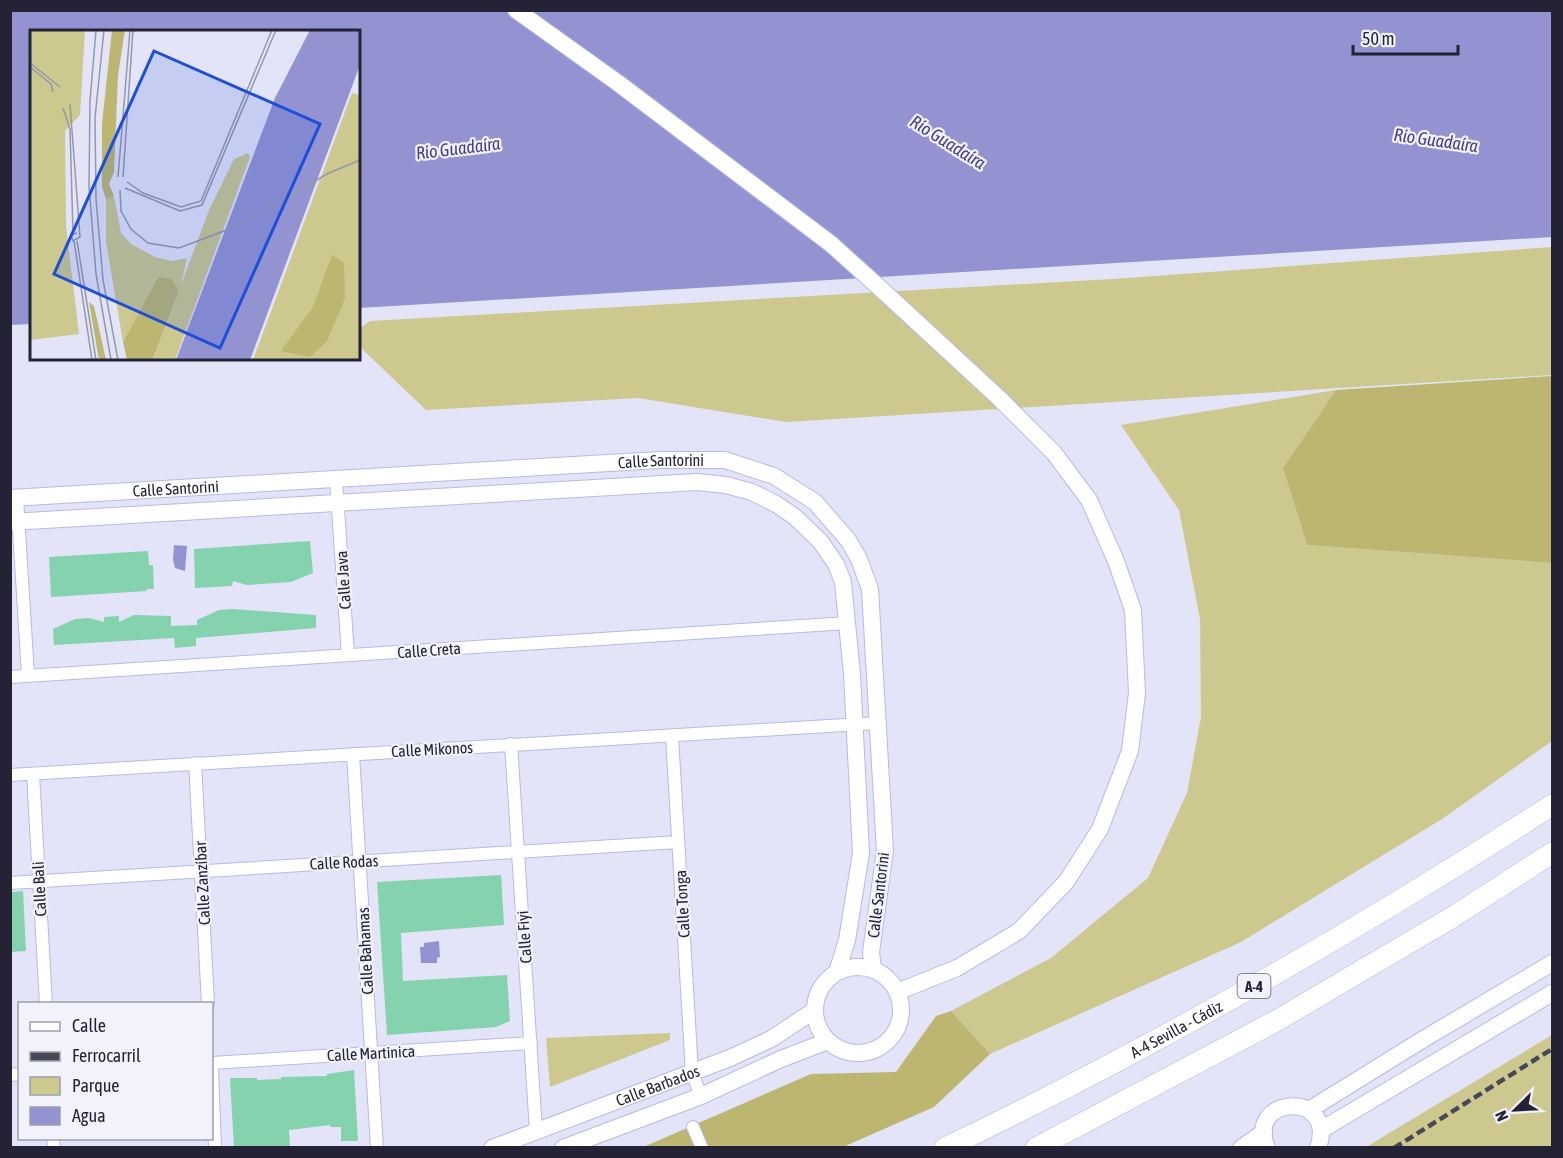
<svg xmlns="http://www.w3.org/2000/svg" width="1563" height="1158" viewBox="0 0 1563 1158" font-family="'Asap Condensed',sans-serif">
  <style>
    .green { fill: #ccc88e }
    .forest { fill: #bcb670 }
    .water { fill: #9493d2 }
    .building { fill: #85d2af }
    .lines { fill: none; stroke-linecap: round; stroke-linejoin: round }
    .street-casing { stroke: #b8b9e7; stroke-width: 14 }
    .secondary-casing { stroke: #b8b9e7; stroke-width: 18 }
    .highway-casing { stroke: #b8b9e7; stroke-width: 22 }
    .street { stroke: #fff; stroke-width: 12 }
    .secondary { stroke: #fff; stroke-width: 16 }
    .highway { stroke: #fff; stroke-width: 21 }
    .rail { stroke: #464759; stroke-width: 4.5; stroke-dasharray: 9 4.5; stroke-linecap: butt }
    .labels { text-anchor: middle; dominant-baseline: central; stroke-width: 4.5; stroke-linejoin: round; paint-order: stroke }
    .shield { fill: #f1f2fb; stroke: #616170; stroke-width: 1.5 }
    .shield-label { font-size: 15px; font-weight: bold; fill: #232335 }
    .street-label { font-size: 16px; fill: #232335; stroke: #f1f2fb }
    .water-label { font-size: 18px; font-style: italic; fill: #453d89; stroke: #f1f2fb }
    .inset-road { fill: none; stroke: #9697a9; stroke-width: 1.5 }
    .view { fill: #1d4ed8; fill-opacity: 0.15; stroke: #1d4ed8; stroke-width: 3 }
    .inset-edge { fill: none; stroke: #232335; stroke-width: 3 }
  </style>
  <rect width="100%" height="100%" fill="#e3e4f7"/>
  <path class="green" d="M1552,247V375L786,422L638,398L426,410L359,346V329L370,321L1113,279Z
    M1336,390L1283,468L1307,545L1552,563V741L1442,819L1241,942L990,1054L951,1011L1051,958L1148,878L1187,793L1201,717L1200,619L1179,510L1121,425Z
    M670,1033V1040L550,1087L546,1038Z
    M1552,1035V1147H1366Z"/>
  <path class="forest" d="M1552,376V563L1307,545L1283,468L1336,390Z
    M951,1011L990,1054L934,1107L843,1147L641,1148L811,1074L896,1072L936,1016Z"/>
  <path class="water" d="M11,11H1552V237L359,308L358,32H32L31,324L11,325Z
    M174,545L187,546L185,571L175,568L173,560Z
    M439,941L440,957L437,958V963H421L420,947H424V943Z"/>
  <path class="building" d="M310,541L313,573L291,582L247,585L233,581L232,586L195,588L194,549Z
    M148,551L149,565H153L154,589H146L147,591L51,597L49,557Z
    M233,609L316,615V628L196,638V646L186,647L175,648L174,638L54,645L53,629L75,619L89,618L104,622V617L119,616V622L134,615L171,616V626L197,625V620L219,610Z
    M501,875L504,925L401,933L403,981L507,975L510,1021L496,1027L387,1035L377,882Z
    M23,891L26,951L10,952V892Z
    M354,1070L358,1141H341V1127H330V1125L289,1130L290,1148H234L230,1078H257V1080L281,1079V1077L327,1076V1074Z"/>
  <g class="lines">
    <g class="street-casing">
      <path id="street" d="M336,480L348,655
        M17,498L28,675
        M10,677L848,623
        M672,736L692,1073L701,1096
        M511,744L536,1131
        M353,754L377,1148
        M195,763L208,1004
        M33,774L46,1004
        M10,775L878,723
        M10,883L678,842
        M212,1063L531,1043
        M212,1070L215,1148
        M10,1075L20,1074
        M693,1127L702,1148
        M53,1138L54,1148"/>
    </g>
    <g class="secondary-casing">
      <g id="secondary">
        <path d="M516,10L618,83L831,244L881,289L1000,399L1054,453L1089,500L1116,561L1133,610L1137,693L1130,751L1100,829L1066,882L1019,931L957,968L897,992"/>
        <path id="s1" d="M10,498L660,460H725L774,476L815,502L848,540L859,559L870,589L885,851L871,952L873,970"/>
        <path d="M10,522L697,482L726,485L752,492L776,504L795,517L820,541L836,564L843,582L852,674L861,853L847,940L837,972"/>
        <circle cx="858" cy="1010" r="43"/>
        <path d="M1309,1110L1422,1040L1552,963"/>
        <path d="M1321,1130L1552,993"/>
        <path id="s2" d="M492,1148L730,1058L771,1039L815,1010"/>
        <path d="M563,1148L701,1096L781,1059L828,1041"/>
        <path d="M1241,1148L1264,1132"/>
        <path d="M1267,1148C1244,1095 1338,1090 1318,1148"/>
      </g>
    </g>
    <g class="highway-casing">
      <g id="highway">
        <path id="s3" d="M945,1148C1155,1047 1357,931 1552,805"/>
        <path d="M1036,1148L1276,1021L1451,918L1552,853"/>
      </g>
    </g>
    <use href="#street" class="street"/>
    <use href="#secondary" class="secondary"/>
    <use href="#highway" class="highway"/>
    <path class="rail" d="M1394,1148L1552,1049"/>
  </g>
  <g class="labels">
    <rect class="shield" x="1237.5" y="974" width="33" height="24" rx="4.5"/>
    <g class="shield-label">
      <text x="1254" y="986">A-4</text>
    </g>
    <g class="street-label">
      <text stroke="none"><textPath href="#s1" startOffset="652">Calle Santorini</textPath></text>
      <text stroke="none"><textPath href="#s1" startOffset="166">Calle Santorini</textPath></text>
      <text transform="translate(343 580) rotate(-94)">Calle Java</text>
      <text transform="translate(429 650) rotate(-4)">Calle Creta</text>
      <text transform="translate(432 749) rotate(-3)">Calle Mikonos</text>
      <text transform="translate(344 862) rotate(-3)">Calle Rodas</text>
      <text transform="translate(202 883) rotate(-93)">Calle Zanzíbar</text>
      <text transform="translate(39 889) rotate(-93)">Calle Bali</text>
      <text transform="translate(878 895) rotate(-83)">Calle Santorini</text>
      <text transform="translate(682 904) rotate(-93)">Calle Tonga</text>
      <text transform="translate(524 937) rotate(-94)">Calle Fiyi</text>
      <text transform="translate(365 951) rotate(-93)">Calle Bahamas</text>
      <text stroke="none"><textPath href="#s3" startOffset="260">A-4 Sevilla - Cádiz</textPath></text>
      <text transform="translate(371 1053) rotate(-3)">Calle Martinica</text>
      <text stroke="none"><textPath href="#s2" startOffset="177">Calle Barbados</textPath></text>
    </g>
    <g class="water-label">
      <text transform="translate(1436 140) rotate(8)">Río Guadaíra</text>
      <text transform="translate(948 142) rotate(32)">Río Guadaíra</text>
      <text transform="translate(458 148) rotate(-7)">Río Guadaíra</text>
    </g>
  </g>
  <g transform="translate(30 30)">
    <rect width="330" height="330" fill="#e3e4f7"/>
    <path d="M55,0L50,85L35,101L36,196L49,304L0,310V1ZM322,63L330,65V330H223ZM218,123L220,127L145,330H123L149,261L141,248L128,247L93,312L76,212V169L84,166L91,203L101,214L125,227L142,231L157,228L151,255L179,180L204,129Z" fill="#ccc88e"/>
    <path d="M82,0H95L88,45L84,142L79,154L84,166L76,169L72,157V94ZM302,225L314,233L315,268L297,311L280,327L251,321L283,277ZM128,247L141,248L149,261L123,329L97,330L93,312ZM59,272L64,276L76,330H69Z" fill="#bcb670"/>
    <path d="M280,0H330V35L220,330H146L245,68Z" fill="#9493d2"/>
    <path class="inset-road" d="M66,0L60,71L59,156L66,244L81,330M74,0L65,88L66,169L73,250L88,330M0,33L30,57M0,37L21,54L23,62M40,74L50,207L43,211L41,205L47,203M33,78L40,99L43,203M88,147L100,0M93,147L103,0M97,152L113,163L151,177L171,171L242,0M95,158L150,181L172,175L246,0M90,160L91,181L101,199L118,213L149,218L202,198L299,143L330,130M44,211L62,330M47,211L66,330"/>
    <path class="view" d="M124,21L290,94L190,318L24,244Z"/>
    <rect width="330" height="330" class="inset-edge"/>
  </g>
  <rect width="1563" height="1158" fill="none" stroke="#232335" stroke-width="24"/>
  <rect x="18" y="1002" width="195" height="138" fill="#f1f2fb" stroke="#9f9fac" stroke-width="1.5"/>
  <rect x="30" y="1022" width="30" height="9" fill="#ffffff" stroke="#9f9fac" stroke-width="1.5"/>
  <text x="72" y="1032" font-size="18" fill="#232335">Calle</text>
  <rect x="30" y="1052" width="30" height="9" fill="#464759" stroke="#9f9fac" stroke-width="1.5"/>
  <text x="72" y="1062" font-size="18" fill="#232335">Ferrocarril</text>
  <rect x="30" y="1077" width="30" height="18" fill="#ccc88e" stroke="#9f9fac" stroke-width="1.5"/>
  <text x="72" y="1092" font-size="18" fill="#232335">Parque</text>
  <rect x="30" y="1107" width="30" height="18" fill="#9493d2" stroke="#9f9fac" stroke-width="1.5"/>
  <text x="72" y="1122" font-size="18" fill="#232335">Agua</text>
  <g transform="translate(1515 1110) rotate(246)" stroke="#f1f2fb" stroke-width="4.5" paint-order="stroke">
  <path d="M0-4.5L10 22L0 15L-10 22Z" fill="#232335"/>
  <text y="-9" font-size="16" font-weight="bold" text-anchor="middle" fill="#232335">N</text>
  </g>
  <path d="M1353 45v9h105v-9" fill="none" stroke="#232335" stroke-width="3"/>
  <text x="1362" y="45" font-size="18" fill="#232335" stroke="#f1f2fb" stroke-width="4.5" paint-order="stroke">50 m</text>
</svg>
